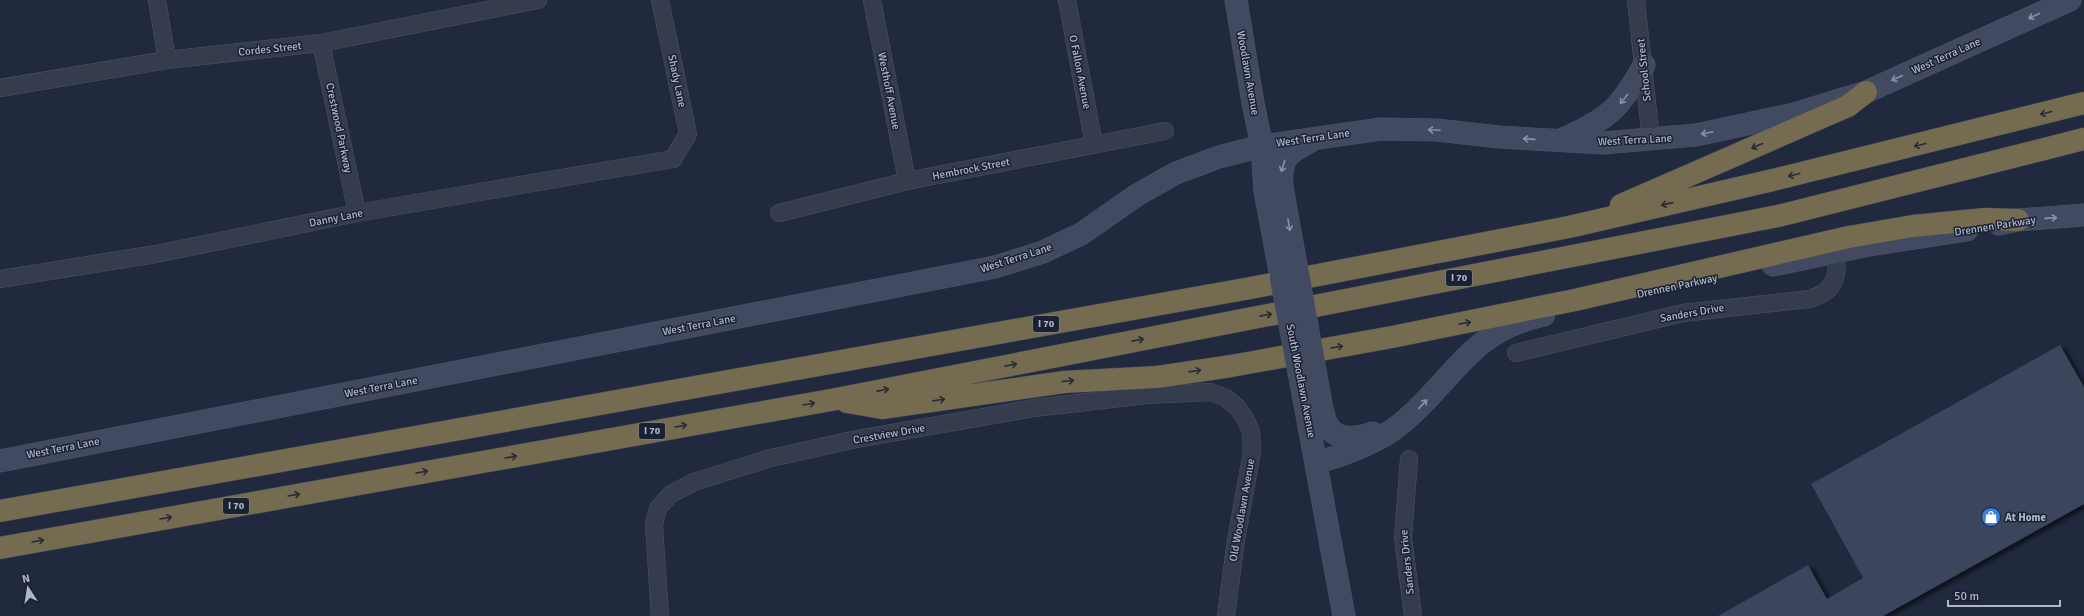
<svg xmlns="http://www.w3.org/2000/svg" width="2084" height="616" viewBox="0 0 2084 616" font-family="Signika,sans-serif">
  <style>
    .building { fill: #3a445c; filter: url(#shadow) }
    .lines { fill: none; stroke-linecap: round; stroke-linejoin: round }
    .street-casing { stroke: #4d5466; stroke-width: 18 }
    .secondary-casing { stroke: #4d5466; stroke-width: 23 }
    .highway-casing { stroke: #3d4456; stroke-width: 23 }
    .street { stroke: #343c4e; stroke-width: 17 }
    .secondary { stroke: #424a61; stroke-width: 22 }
    .highway { stroke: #756b50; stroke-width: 22 }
    .secondary-bridge-casing { stroke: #4d5466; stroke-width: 23; stroke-linecap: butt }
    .secondary-bridge { stroke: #424a61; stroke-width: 22 }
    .oneway { stroke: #8a91a5 }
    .oneway2 { stroke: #282c37 }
    .labels { text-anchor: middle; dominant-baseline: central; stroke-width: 3; stroke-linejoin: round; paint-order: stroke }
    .shield { fill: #1a2133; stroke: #838a9d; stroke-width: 1 }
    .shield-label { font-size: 10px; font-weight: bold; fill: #b0b7ca }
    .street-label { font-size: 11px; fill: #b0b7ca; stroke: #1a2133 }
    .poi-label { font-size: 11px; font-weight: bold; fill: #b0b7ca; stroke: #1a2133; text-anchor: start }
  </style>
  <defs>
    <filter id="shadow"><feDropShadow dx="4.5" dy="2.5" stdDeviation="2" flood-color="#0009"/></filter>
  </defs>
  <rect width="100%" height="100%" fill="#20293e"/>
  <path class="building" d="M2060,345L2084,387V504L1883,616H1718L1808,565L1827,599L1863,578L1811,484Z"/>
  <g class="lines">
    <g class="street-casing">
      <path id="street" d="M157,0L167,60
        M872,0L907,181
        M1067,0L1094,145
        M1636,0L1651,140
        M321,43L357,213
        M0,88L167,60L321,43L538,0
        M779,213L907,181L1165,131
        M0,279L156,254L357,213L673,159L688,134L660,0
        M1516,353L1683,313L1809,299C1834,292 1840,277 1835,252
        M1409,459L1403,538L1413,616
        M660,616L654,525L658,508L671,494L694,482L771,458L857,439L1034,408L1147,395L1211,392L1226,398L1237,407L1245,418L1251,432L1252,452L1236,540L1226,616"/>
    </g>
    <g class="secondary-casing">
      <path id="secondary" d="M1236,0L1253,103L1262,146L1265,191L1281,277
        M1563,139C1608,119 1620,109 1644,65
        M1282,187C1280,158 1287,154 1311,141
        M1999,224L2018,220L2084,215
        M1773,265L1869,245L1967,230
        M1322,409C1324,413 1324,420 1327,424C1335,442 1358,438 1373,433
        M1306,410L1344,616
        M0,461L995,267L1043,252L1081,234L1137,195L1176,173L1219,157L1262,146L1381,129L1437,130L1499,137L1603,143L1696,135L1794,114L1866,92L2070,0
        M1317,462C1343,456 1381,441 1402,423C1455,379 1469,331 1544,315"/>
    </g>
    <g class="highway-casing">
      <path id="highway" d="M1621,205L1848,106L1866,92
        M847,402L882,408L1064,382L1157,377L1231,366L1392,337L1575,300L1849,237L1913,226L1985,219L2018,220
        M0,511L1245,289L1569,227L1773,180L2084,103
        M0,548L831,400L1778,216L2084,139"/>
    </g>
    <use href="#street" class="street"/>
    <use href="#secondary" class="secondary"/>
    <use href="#highway" class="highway"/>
    <g class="secondary-bridge-casing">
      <path id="secondary-bridge" d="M1282,187L1322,409
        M1281,277L1306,410"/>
    </g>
    <use href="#secondary-bridge" class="secondary-bridge"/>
  </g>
  <defs><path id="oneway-shaft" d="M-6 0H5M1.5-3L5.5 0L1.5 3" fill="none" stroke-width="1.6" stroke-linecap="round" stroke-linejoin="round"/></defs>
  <g class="oneway">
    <use href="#oneway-shaft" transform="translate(2034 16) rotate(156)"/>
    <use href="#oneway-shaft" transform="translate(1897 78) rotate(156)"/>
    <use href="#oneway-shaft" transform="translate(1624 99) rotate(129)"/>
    <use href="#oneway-shaft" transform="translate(1434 130) rotate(-177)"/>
    <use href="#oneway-shaft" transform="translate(1707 133) rotate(168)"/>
    <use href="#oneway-shaft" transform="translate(1529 139) rotate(-176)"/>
    <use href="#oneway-shaft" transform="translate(1283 166) rotate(107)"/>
    <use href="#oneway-shaft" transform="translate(2051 218) rotate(-4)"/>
    <use href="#oneway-shaft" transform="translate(1289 225) rotate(80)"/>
    <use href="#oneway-shaft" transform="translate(1423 404) rotate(-47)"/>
  </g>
  <g class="oneway2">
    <use href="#oneway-shaft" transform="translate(2046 113) rotate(166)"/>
    <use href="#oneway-shaft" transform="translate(1920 145) rotate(166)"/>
    <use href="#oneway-shaft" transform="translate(1757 146) rotate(156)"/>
    <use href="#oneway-shaft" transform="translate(1794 175) rotate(166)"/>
    <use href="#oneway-shaft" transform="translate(1667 204) rotate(167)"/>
    <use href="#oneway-shaft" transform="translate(1266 315) rotate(-11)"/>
    <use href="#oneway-shaft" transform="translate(1465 323) rotate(-11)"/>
    <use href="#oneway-shaft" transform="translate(1138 340) rotate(-11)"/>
    <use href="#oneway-shaft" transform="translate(1337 347) rotate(-10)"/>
    <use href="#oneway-shaft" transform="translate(1011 365) rotate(-11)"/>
    <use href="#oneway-shaft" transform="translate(1195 371) rotate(-8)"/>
    <use href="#oneway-shaft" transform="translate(1068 381) rotate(-5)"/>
    <use href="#oneway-shaft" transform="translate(883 390) rotate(-11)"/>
    <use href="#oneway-shaft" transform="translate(939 400) rotate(-8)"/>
    <use href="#oneway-shaft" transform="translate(809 404) rotate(-10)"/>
    <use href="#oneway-shaft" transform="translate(681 426) rotate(-10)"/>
    <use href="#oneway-shaft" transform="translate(511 457) rotate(-10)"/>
    <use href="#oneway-shaft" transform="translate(422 472) rotate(-10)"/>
    <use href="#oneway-shaft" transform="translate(294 495) rotate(-10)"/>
    <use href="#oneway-shaft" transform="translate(166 518) rotate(-10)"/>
    <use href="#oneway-shaft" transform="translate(38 541) rotate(-10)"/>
  </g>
  <defs>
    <g id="shop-disc" transform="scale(1)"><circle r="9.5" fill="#3f7fe0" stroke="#1a2133"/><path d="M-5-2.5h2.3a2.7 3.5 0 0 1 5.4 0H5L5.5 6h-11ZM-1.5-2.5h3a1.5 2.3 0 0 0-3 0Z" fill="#fff"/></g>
  </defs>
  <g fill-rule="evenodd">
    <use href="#shop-disc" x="1991" y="517"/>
  </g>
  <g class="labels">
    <g class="shield">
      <rect x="1446" y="270" width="26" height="16" rx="3"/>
      <rect x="1033" y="316" width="26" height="16" rx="3"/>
      <rect x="639" y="423" width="26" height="16" rx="3"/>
      <rect x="223" y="498" width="26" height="16" rx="3"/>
    </g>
    <g class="shield-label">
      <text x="1459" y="278">I 70</text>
      <text x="1046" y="324">I 70</text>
      <text x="652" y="431">I 70</text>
      <text x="236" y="506">I 70</text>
    </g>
    <g class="street-label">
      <text transform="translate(270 49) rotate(-6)">Cordes Street</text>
      <text transform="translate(1946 56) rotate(-24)">West Terra Lane</text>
      <text transform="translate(1644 70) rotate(-96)">School Street</text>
      <text transform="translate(1080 72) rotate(79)">O Fallon Avenue</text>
      <text transform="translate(1248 73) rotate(80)">Woodlawn Avenue</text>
      <text transform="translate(677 81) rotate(78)">Shady Lane</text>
      <text transform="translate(889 91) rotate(79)">Westhoff Avenue</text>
      <text transform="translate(339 128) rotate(78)">Crestwood Parkway</text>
      <text transform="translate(1313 138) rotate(-8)">West Terra Lane</text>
      <text transform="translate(1635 140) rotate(-3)">West Terra Lane</text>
      <text transform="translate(971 169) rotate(-11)">Hembrock Street</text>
      <text transform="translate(336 218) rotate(-11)">Danny Lane</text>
      <text transform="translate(1995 226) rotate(-9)">Drennen Parkway</text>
      <text transform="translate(1016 258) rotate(-18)">West Terra Lane</text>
      <text transform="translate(1677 286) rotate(-12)">Drennen Parkway</text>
      <text transform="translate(1692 313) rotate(-10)">Sanders Drive</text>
      <text transform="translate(699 325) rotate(-11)">West Terra Lane</text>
      <text transform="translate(1301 381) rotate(79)">South Woodlawn Avenue</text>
      <text transform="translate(381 387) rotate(-11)">West Terra Lane</text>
      <text transform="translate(889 434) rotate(-10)">Crestview Drive</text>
      <text transform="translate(63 448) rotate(-11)">West Terra Lane</text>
      <text transform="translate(1242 510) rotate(-80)">Old Woodlawn Avenue</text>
      <text transform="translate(1407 562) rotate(-96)">Sanders Drive</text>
    </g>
    <g class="poi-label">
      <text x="2005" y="517">At Home</text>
    </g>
  </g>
  <g transform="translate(28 588) rotate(348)" stroke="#1a2133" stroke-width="3" paint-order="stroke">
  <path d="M0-3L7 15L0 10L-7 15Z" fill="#b0b7ca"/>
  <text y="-6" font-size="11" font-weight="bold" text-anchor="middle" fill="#b0b7ca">N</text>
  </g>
  <path d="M1948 600v6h112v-6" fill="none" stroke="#b0b7ca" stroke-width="2"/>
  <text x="1954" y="600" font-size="12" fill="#b0b7ca" stroke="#1a2133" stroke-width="3" paint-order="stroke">50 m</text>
</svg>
